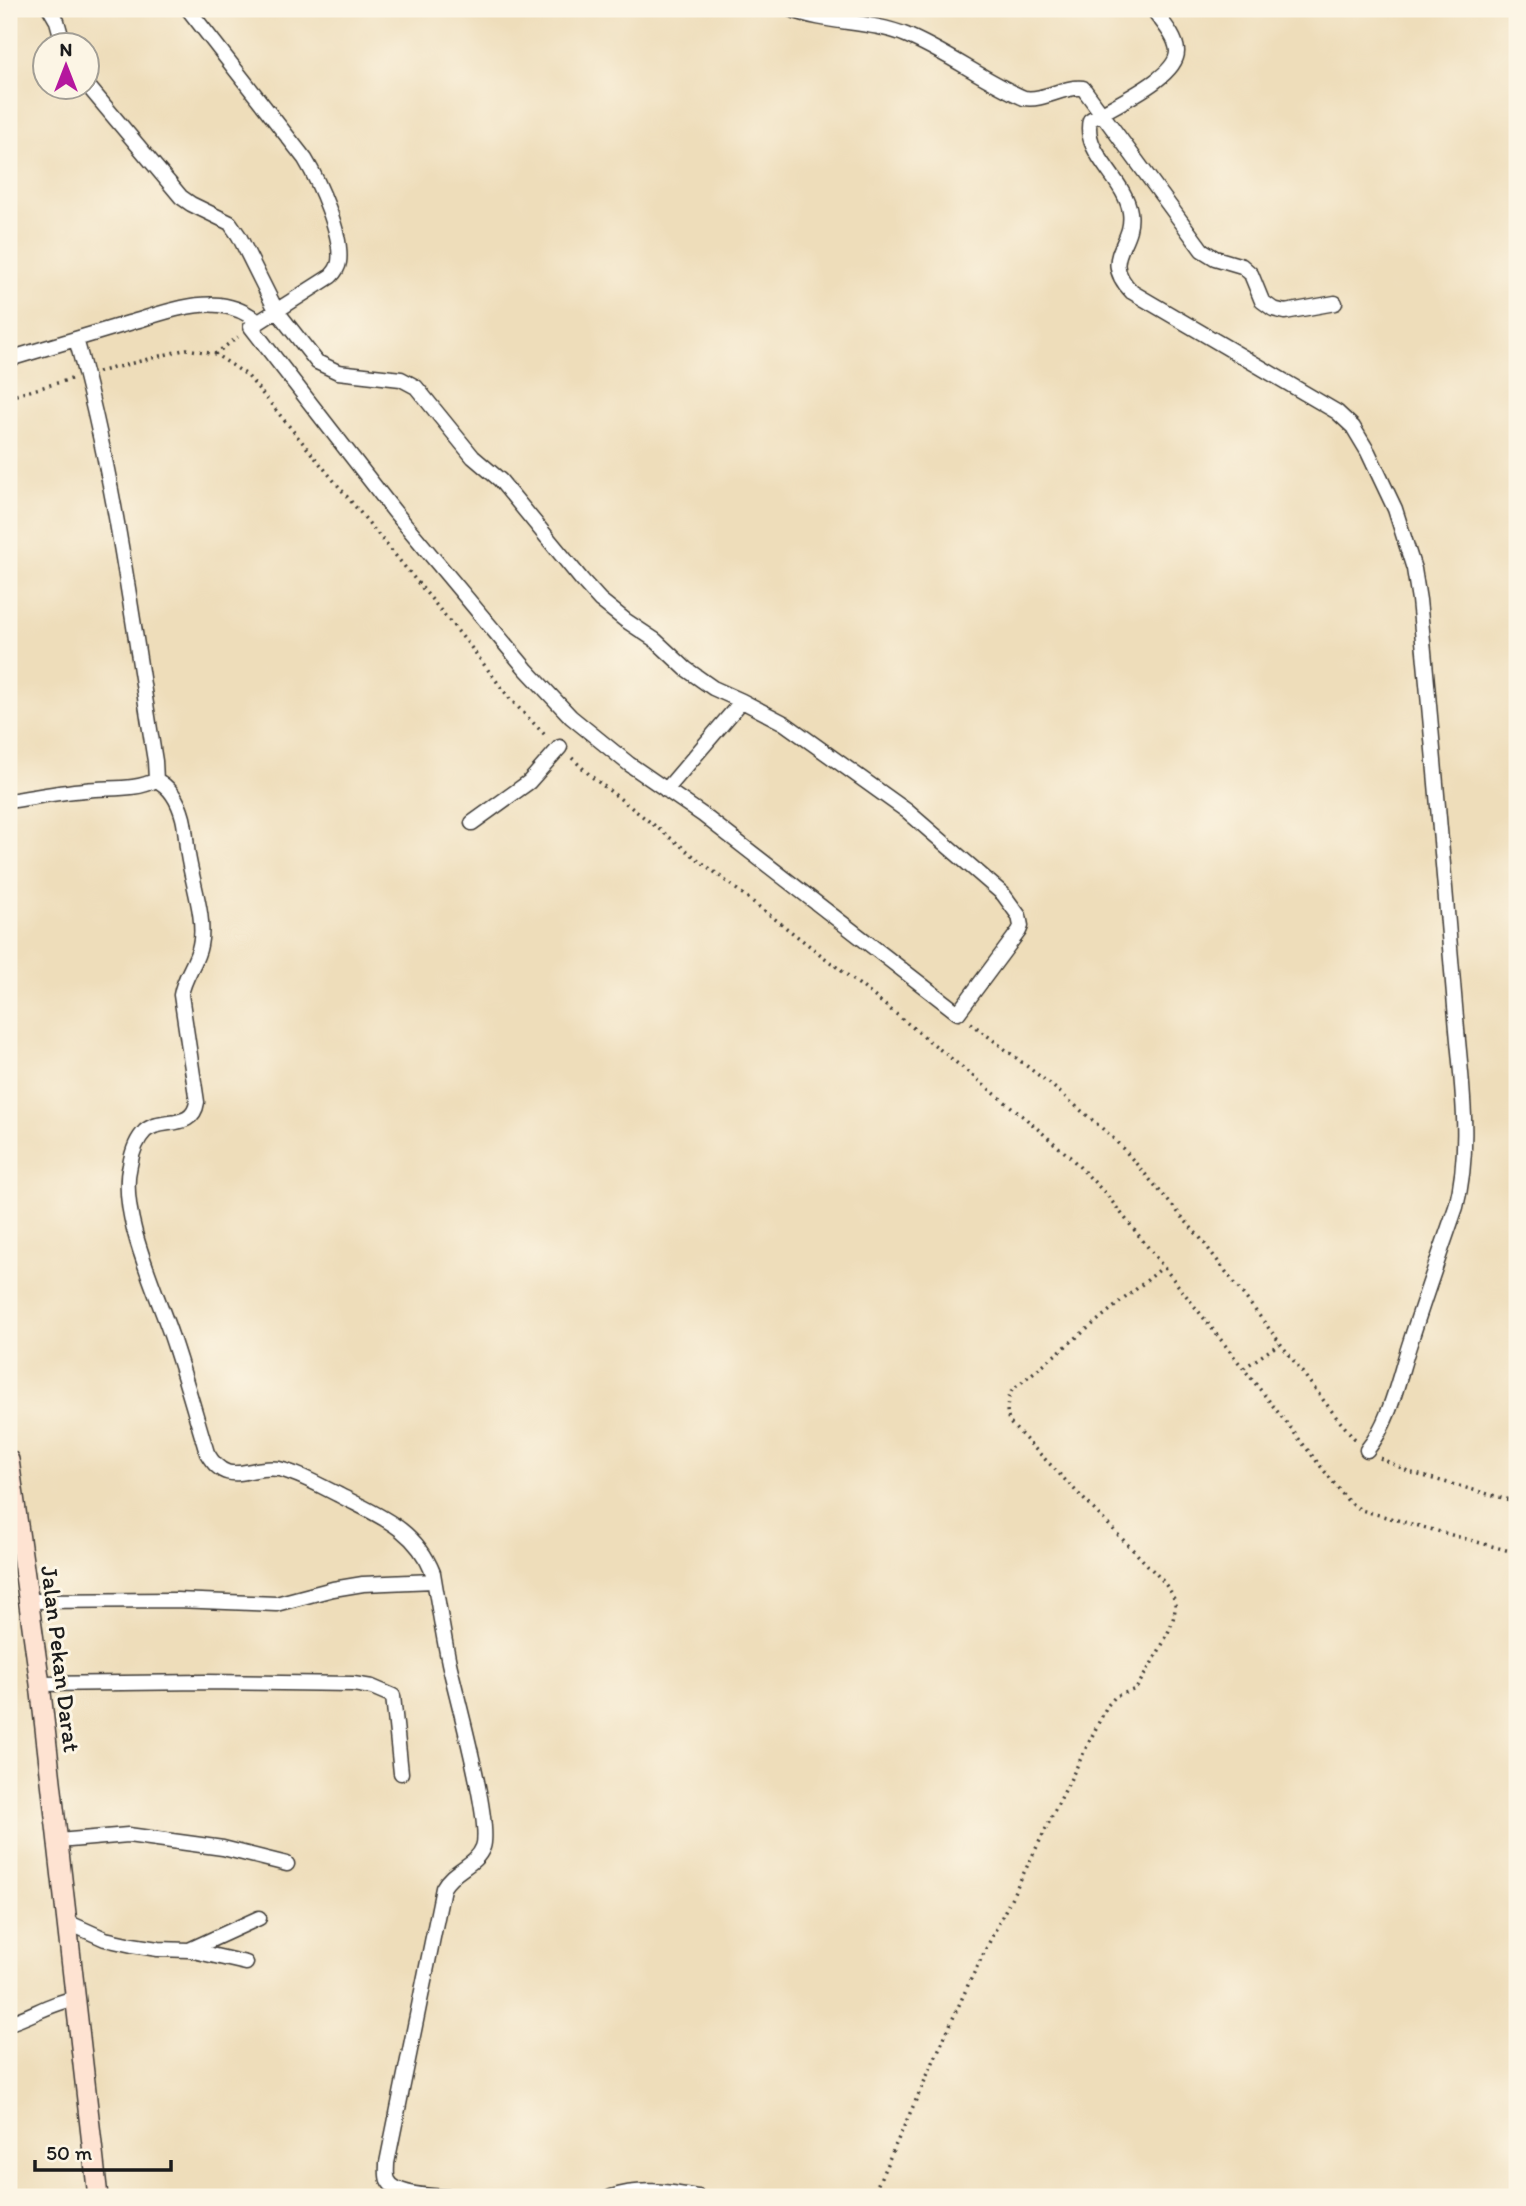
<svg xmlns="http://www.w3.org/2000/svg" width="1526" height="2206" viewBox="0 0 1526 2206" font-family="Itim,sans-serif">
  <style>
    .lines { fill: none; stroke-linecap: round; stroke-linejoin: round }
    .minor-casing { stroke: #3c3934; stroke-width: 17 }
    .secondary-casing { stroke: #3c3934; stroke-width: 22 }
    .path { stroke: #3c3934; stroke-width: 3.5; stroke-dasharray: 2 5; stroke-linecap: butt }
    .minor { stroke: #fff; stroke-width: 14 }
    .secondary { stroke: #fee3d2; stroke-width: 19 }
    .labels { text-anchor: middle; dominant-baseline: central; stroke-width: 6; stroke-linejoin: round; paint-order: stroke }
    .street-label { font-size: 24px; fill: #1c1c1c; stroke: #fcf5e5 }
  </style>
  <rect width="100%" height="100%" fill="#fcf5e5"/>
  <filter id="ink" filterUnits="userSpaceOnUse"><feTurbulence type="fractalNoise" baseFrequency=".0143" numOctaves="2"/><feDisplacementMap in="SourceGraphic" scale="14" xChannelSelector="R" yChannelSelector="G"/><feConvolveMatrix kernelMatrix="1 2 1 2 8 2 1 2 1" color-interpolation-filters="sRGB"/></filter>
  <filter id="wash" filterUnits="userSpaceOnUse"><feTurbulence type="fractalNoise" baseFrequency=".00686" numOctaves="4" result="noise"/><feDisplacementMap in="SourceGraphic" scale="28" xChannelSelector="R" yChannelSelector="G"/><feGaussianBlur stdDeviation="1.57" result="paint"/><feColorMatrix in="noise" values="0 0 0 0 0 0 0 0 0 0 0 0 0 0 0 0 0 1.4 0 .05"/><feComposite in="paint" operator="in"/></filter>
  <g filter="url(#wash)">
    <rect width="100%" height="100%" fill="#eeddba"/>
  </g>
  <g filter="url(#ink)">
    <g class="lines">
      <g class="minor-casing">
        <path id="minor" d="M50,9L57,21L64,46
          M790,9C827,24 869,20 906,35C947,52 983,80 1024,98C1045,101 1062,86 1083,88L1202,250L1215,258L1242,266L1251,274L1262,301L1273,309L1285,312L1335,303
          M1153,9C1161,21 1176,36 1177,51C1178,78 1111,106 1090,120C1082,153 1125,179 1130,212C1135,246 1098,257 1132,292L1337,412L1353,427L1368,452L1395,509L1414,569L1419,600C1433,739 1444,878 1456,1018C1461,1081 1472,1145 1456,1207C1440,1253 1424,1299 1409,1346C1398,1380 1390,1422 1367,1450
          M88,86L181,197L191,204L230,223L239,236L276,310L317,362L338,372L401,379L416,387L473,457L500,480L582,580L600,600L625,620L655,640L686,669L713,688L742,701L784,723L907,811L1003,894L1019,916L1021,926L1019,931L958,1013L703,815L629,764L571,717L526,669L394,511L251,327L331,276C335,272 338,268 339,262C343,235 319,182 305,159L188,9
          M76,339C115,477 132,619 155,761L156,780
          M9,359C49,347 89,335 129,323C157,315 189,302 219,305C234,307 247,312 258,322
          M156,780C171,787 179,803 183,818C186,830 186,843 188,855C192,882 206,919 200,945C197,963 184,976 181,995L197,1102C193,1131 161,1117 145,1131C137,1139 132,1153 130,1165C118,1212 155,1288 171,1335C184,1373 195,1413 207,1453C228,1490 249,1464 279,1469C301,1474 320,1486 339,1495C379,1516 415,1528 433,1573C438,1603 443,1633 449,1663C456,1695 492,1823 483,1847C476,1866 453,1869 443,1888L387,2163C387,2168 386,2176 388,2180C395,2196 433,2196 448,2197
          M666,790L742,701
          M9,801C34,797 60,792 85,790C109,787 135,791 156,780
          M472,823L529,782L560,747
          M30,1601L176,1600L276,1604L333,1589L363,1584L434,1581
          M40,1684L205,1682L353,1684L372,1687L393,1696L401,1773
          M58,1841L128,1835L223,1848L287,1864
          M67,1922L105,1939L132,1945L158,1949L189,1950L246,1963
          M189,1950L259,1918
          M9,2023C32,2016 52,2002 75,1999
          M611,2197C641,2187 668,2192 698,2197"/>
      </g>
      <g class="secondary-casing">
        <path id="secondary" d="M9,1460L40,1684L98,2197"/>
      </g>
      <path class="path" d="M215,354L238,337
        M98,372L187,349L215,354L247,375L470,646L510,699L547,737
        M9,397L71,379
        M572,758L592,777L865,989L1025,1118L1069,1156L1106,1194L1348,1501L1361,1510L1517,1553
        M971,1023L1050,1084L1111,1136L1127,1153L1201,1239L1337,1418L1355,1439
        M1244,1368L1279,1344
        M1380,1458L1412,1473L1517,1502
        M872,2197L969,1983L1107,1706L1116,1696L1136,1689C1148,1668 1177,1627 1175,1604C1174,1594 1167,1587 1162,1580L1010,1423C1005,1411 1007,1402 1012,1390L1162,1268"/>
      <use href="#minor" class="minor"/>
      <use href="#secondary" class="secondary"/>
    </g>
  </g>
  <g class="labels">
    <g class="street-label">
      <text transform="translate(61 1659) rotate(83)">Jalan Pekan Darat</text>
    </g>
  </g>
  <rect width="1526" height="2206" fill="none" stroke="#fcf5e5" stroke-width="35"/>
  <g transform="translate(66 66)"><circle r="33" fill="#fcf5e5" stroke="#a29e95" stroke-width="2"/>
  <path d="M0-5L12 26L0 18L-12 26Z" fill="#b5179e"/>
  <text y="-10" font-size="19" font-weight="bold" text-anchor="middle" fill="#1c1c1c">N</text>
  </g>
  <path d="M35 2160v10h136v-10" fill="none" stroke="#1c1c1c" stroke-width="3.5"/>
  <text x="46" y="2160" font-size="21" fill="#1c1c1c" stroke="#fcf5e5" stroke-width="5" paint-order="stroke">50 m</text>
</svg>
